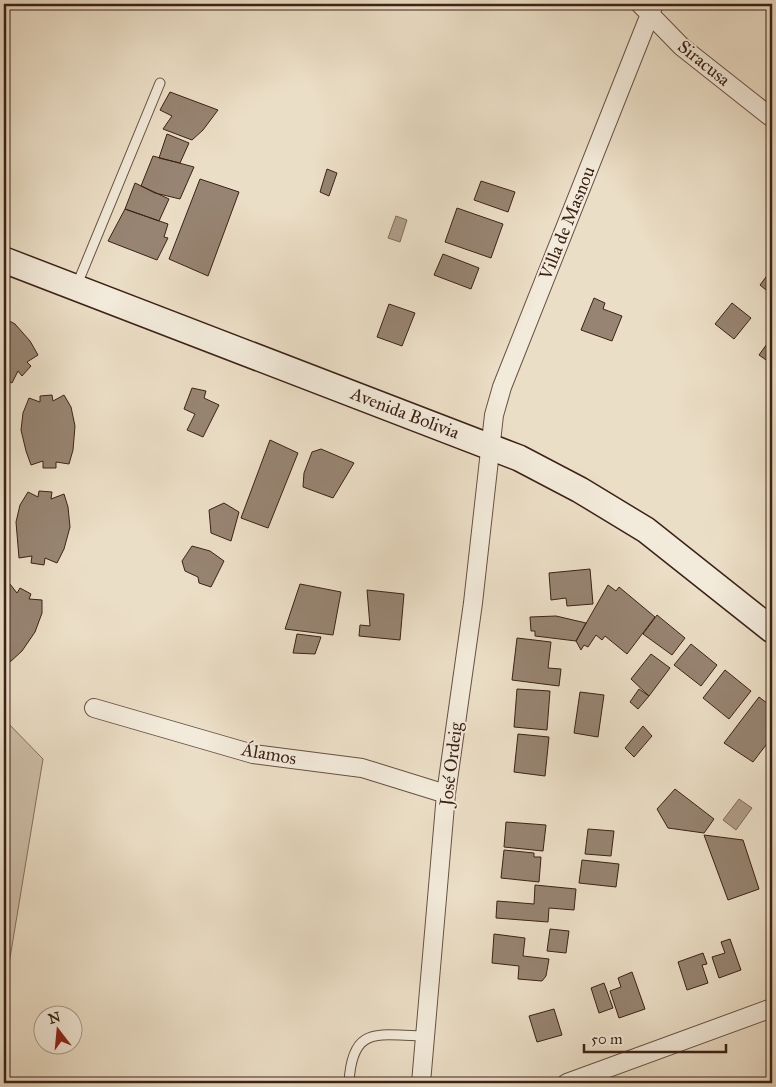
<svg xmlns="http://www.w3.org/2000/svg" width="776" height="1087" viewBox="0 0 776 1087" font-family="'IM FELL Great Primer',serif">
  <style>
    .green { fill: #cdbea8; stroke: #84705f }
    .water { fill: #b09e8a; stroke: #826c5c }
    .building { fill: #978472; stroke: #3c2216 }
    .lines { fill: none; stroke-linecap: round; stroke-linejoin: round }
    .lane-casing { stroke: #685142; stroke-width: 11 }
    .street-casing { stroke: #685142; stroke-width: 20 }
    .secondary-casing { stroke: #3c2216; stroke-width: 28 }
    .lane { stroke: #f2eada; stroke-width: 9 }
    .street { stroke: #f2eada; stroke-width: 18 }
    .secondary { stroke: #f2eada; stroke-width: 25 }
    .labels { text-anchor: middle; dominant-baseline: central; stroke-width: 4; stroke-linejoin: round; paint-order: stroke }
    .street-label { font-size: 18px; fill: #3c2216; stroke: #f2eada }
  </style>
  <rect width="100%" height="100%" fill="#ebdec6"/>
  <filter id="stains"><feTurbulence type="fractalNoise" baseFrequency=".004" numOctaves="4"/><feColorMatrix values="0 0 0 0 .2 0 0 0 0 .09 0 0 0 0 .02 0 0 0 .5 -.17"/></filter>
  <radialGradient id="worn" r=".72"><stop offset=".6" stop-color="#630" stop-opacity="0"/><stop offset="1" stop-color="#630" stop-opacity=".3"/></radialGradient>
  <path class="green" d="M4,719L43,759L4,994Z"/>
  <path class="water" d="M396,216L407,220L400,242L388,238Z
    M739,799L752,808L736,830L723,820Z"/>
  <path class="building" d="M170,92L218,110L203,130L192,140L163,129L172,116L160,110Z
    M167,134L189,143L180,163L159,158Z
    M153,156L194,167L180,199L155,193L141,186Z
    M327,169L337,173L329,196L320,192Z
    M200,179L239,192L208,276L169,259Z
    M481,181L515,192L508,212L474,200Z
    M135,183L169,199L159,221L125,209Z
    M457,208L503,224L491,258L445,242Z
    M125,209L168,224L164,237L168,238L157,260L108,241Z
    M443,254L479,268L471,289L434,275Z
    M772,269V295L760,285Z
    M594,298L605,303L603,309L622,316L612,341L581,330Z
    M732,303L751,318L734,339L715,324Z
    M389,304L415,313L402,346L377,337Z
    M4,318L15,324L30,341L38,355L27,362L31,366L22,376L18,371L12,383L4,379Z
    M772,337V364L759,355Z
    M192,388L206,391L204,398L219,405L203,437L187,430L195,414L184,409Z
    M52,395L53,401L64,395L71,407L75,426L73,450L69,464L56,462V468H43V461L31,465L26,451L21,430L23,413L29,398L40,402V396Z
    M270,440L298,453L268,528L241,518Z
    M321,449L354,463L333,498L303,487L304,473L312,452Z
    M39,491L52,492L51,499L64,494L68,507L70,527L64,549L57,563L45,558L44,565L31,563L32,556L19,558L16,522L20,505L28,492L38,497Z
    M224,503L239,512L231,541L211,533L209,510Z
    M192,546L210,551L224,561L211,587L199,583L198,577L185,571L182,561Z
    M590,569L593,604L567,606L566,598L551,600L549,573Z
    M10,584L17,593L20,588L31,594L29,599L42,600V613L35,632L22,651L10,662L4,655V589Z
    M300,584L341,592L333,635L285,629Z
    M608,585L616,591L619,587L655,617L627,654L605,636L602,640L596,635L588,647L584,645L581,650L576,641Z
    M367,590L404,594L400,640L359,636L360,625L370,626Z
    M657,615L685,638L672,655L643,634Z
    M556,616L586,623L576,641L535,636V631H531L530,617Z
    M297,634L321,637L315,654L293,653Z
    M517,638L551,642L548,668L561,669L559,686L512,680Z
    M691,644L717,665L701,686L674,665Z
    M651,654L670,668L649,696L631,679Z
    M725,670L751,691L729,719L703,698Z
    M517,689L550,691L547,730L514,727Z
    M639,689L649,696L638,709L630,702Z
    M580,692L604,695L598,737L574,733Z
    M759,697L772,707V737L753,762L724,743Z
    M643,726L652,736L634,757L625,748Z
    M518,734L549,737L545,776L514,772Z
    M772,741V755L766,750Z
    M675,789L714,819L704,833L668,828L657,809Z
    M506,822L546,825L543,851L504,847Z
    M588,829L614,831L611,856L585,854Z
    M704,835L743,840L759,889L728,900Z
    M504,850L534,853V857H541L539,882L501,878Z
    M582,860L619,864L616,887L579,883Z
    M535,885L576,889L574,910L549,908L548,922L496,918L497,901L534,904Z
    M550,929L569,931L566,953L547,951Z
    M494,934L525,938L523,956L549,959L546,976L542,981L518,979L519,966L492,963Z
    M730,939L741,970L719,978L712,957L725,953L721,942Z
    M703,953L707,964L702,965L708,983L687,990L678,962Z
    M632,972L645,1009L619,1018L610,991L621,987L618,978Z
    M604,983L613,1008L599,1013L591,988Z
    M554,1009L562,1035L537,1042L529,1016Z"/>
  <g class="lines">
    <g class="lane-casing">
      <path id="lane" d="M76,287L160,83
        M349,1083C352,1023 380,1036 425,1036"/>
    </g>
    <g class="street-casing">
      <path id="street" d="M640,4L682,47L772,118
        M94,708L253,754L362,768L446,794
        M421,1083L446,794L473,603L494,415L502,387L654,4
        M567,1083L772,1008"/>
    </g>
    <g class="secondary-casing">
      <path id="secondary" d="M4,260L519,458L580,490L646,530L772,630"/>
    </g>
    <use href="#lane" class="lane"/>
    <use href="#street" class="street"/>
    <use href="#secondary" class="secondary"/>
  </g>
  <g class="labels">
    <g class="street-label">
      <text transform="translate(704 63) rotate(39)">Siracusa</text>
      <text transform="translate(567 223) rotate(-68)">Villa de Masnou</text>
      <text transform="translate(405 413) rotate(21)">Avenida Bolivia</text>
      <text transform="translate(269 754) rotate(10)">Álamos</text>
      <text transform="translate(451 764) rotate(-83)">José Ordeig</text>
    </g>
  </g>
  <rect width="776" height="1087" fill="none" stroke="#ebdec6" stroke-width="20"/>
  <rect x="5" y="5" width="766" height="1077" fill="none" stroke="#3c2216" stroke-width="2.5"/>
  <rect x="10" y="10" width="756" height="1067" fill="none" stroke="#3c2216"/>
  <g transform="translate(58 1030) rotate(344)"><circle r="24" fill="#f2eada" stroke="#a99a8c"/>
  <path d="M0-4L9 19L0 12L-9 19Z" fill="#8f2418"/>
  <text y="-8" font-size="14" font-weight="bold" text-anchor="middle" fill="#3c2216">N</text>
  </g>
  <path d="M584 1044v8h142v-8" fill="none" stroke="#3c2216" stroke-width="2.5"/>
  <text x="591" y="1044" font-size="15" fill="#3c2216" stroke="#f2eada" stroke-width="4" paint-order="stroke">50 m</text>
  <rect width="100%" height="100%" filter="url(#stains)"/>
  <rect width="100%" height="100%" fill="url(#worn)"/>
</svg>
